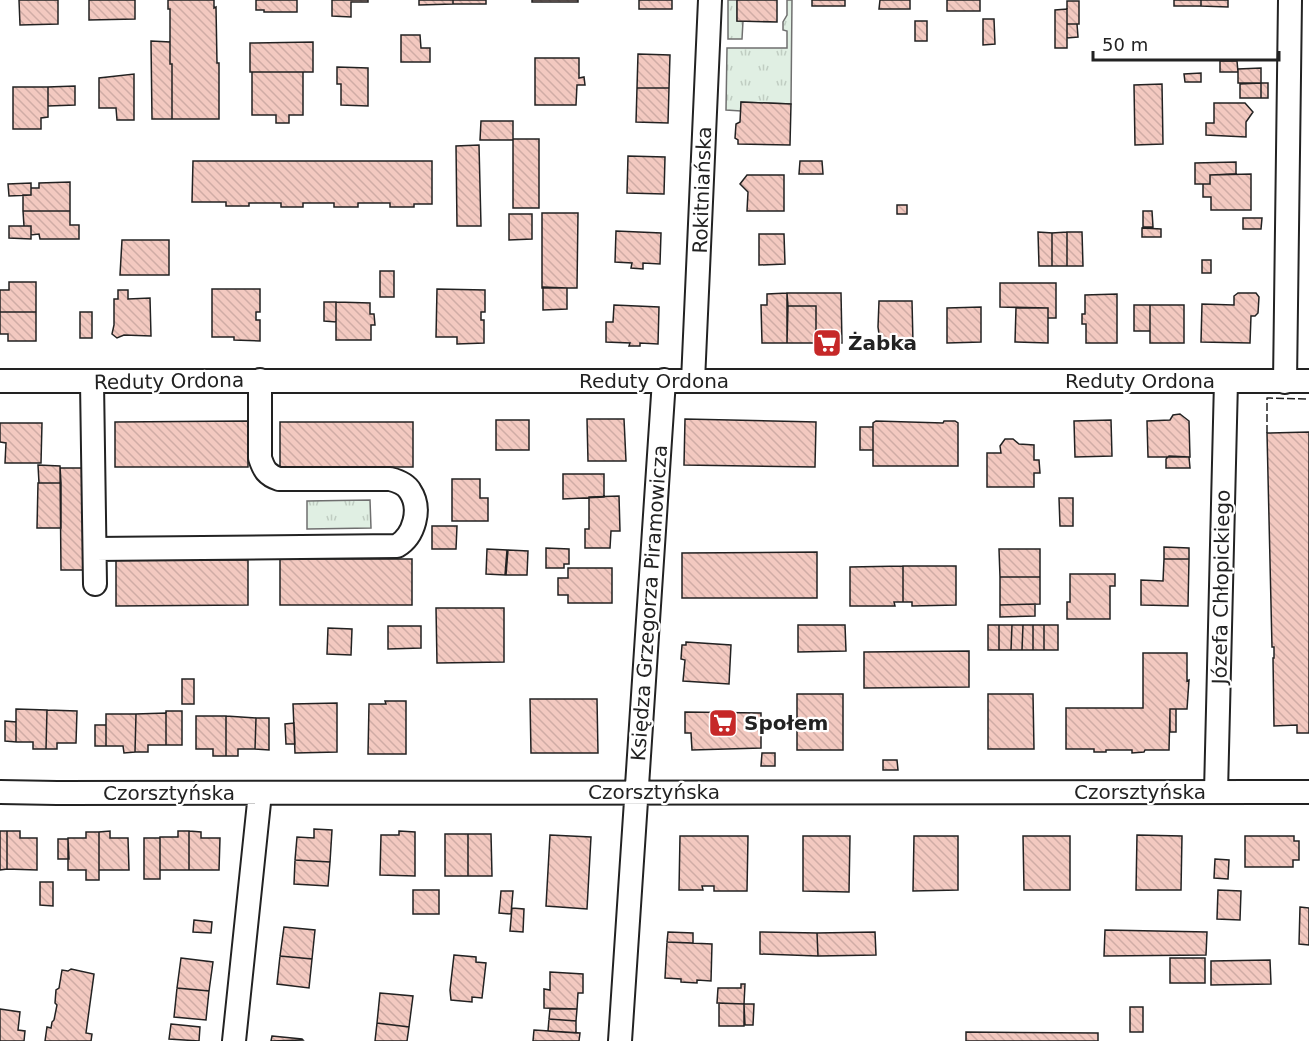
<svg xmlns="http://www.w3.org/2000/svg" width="1309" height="1041" viewBox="0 0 1309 1041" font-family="'DejaVu Sans',sans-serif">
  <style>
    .grass { fill: url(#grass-tufts); stroke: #6f6f6f; stroke-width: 1.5 }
    .building { fill: url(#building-back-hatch); stroke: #222; stroke-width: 1.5 }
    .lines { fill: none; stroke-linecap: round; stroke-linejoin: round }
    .minor-casing { stroke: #222; stroke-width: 26 }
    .minor { stroke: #fff; stroke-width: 22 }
    .fence { stroke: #222; stroke-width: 1.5; stroke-dasharray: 8 3; stroke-linecap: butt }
    .labels { text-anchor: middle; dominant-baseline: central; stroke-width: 4.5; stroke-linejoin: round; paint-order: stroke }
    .street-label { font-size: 20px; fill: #222; stroke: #fff }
    .poi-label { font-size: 20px; font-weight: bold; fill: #222; stroke: #fff; text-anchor: start }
  </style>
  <defs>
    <pattern id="grass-tufts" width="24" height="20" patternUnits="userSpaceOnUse" patternTransform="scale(1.5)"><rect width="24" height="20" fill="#e0efe3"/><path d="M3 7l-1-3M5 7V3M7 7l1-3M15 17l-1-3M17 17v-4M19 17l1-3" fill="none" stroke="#c0cdc2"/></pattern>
    <pattern id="building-back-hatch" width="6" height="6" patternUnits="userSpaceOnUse" patternTransform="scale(1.5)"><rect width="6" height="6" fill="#f3c9c0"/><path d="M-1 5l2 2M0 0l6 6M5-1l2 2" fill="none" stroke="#d0aca5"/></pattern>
  </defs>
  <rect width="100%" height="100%" fill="#fff"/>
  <path class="grass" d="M728,0H737V21H743L742,39H728Z
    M787,0H792L791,104L741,102V111L726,110L727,48H787V31L783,30V22L787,15Z
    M370,500L371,528L307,529V501Z"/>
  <path class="building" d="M19,0H58V24L20,25Z
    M89,0H135V19L89,20Z
    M168,0H214V8L216,7L217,63H219V119H172V64H170V9H168Z
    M256,0H297V12H264V10H256Z
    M332,0H368V2H351V17L332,16Z
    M419,0H453V4L419,5Z
    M453,0H486V4H453Z
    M532,0H578V2H532Z
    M639,0H672V9H639Z
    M737,0H777V22L737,21Z
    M812,0H845V6H812Z
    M880,0H910V9H879Z
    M947,0H980V11H947Z
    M1174,0H1201V6H1174Z
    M1201,0H1228V7L1201,6Z
    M1067,1H1079V24H1067Z
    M1067,9V48H1055V10Z
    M983,19H994L995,44L983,45Z
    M915,21H927V41H915Z
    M1067,24H1077L1078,37L1067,38Z
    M401,35H420L421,48H430V62H401Z
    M151,41L170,42V64H172V119H152Z
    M313,42V72H250V43Z
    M638,54L670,55L669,88H637Z
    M535,58H579V78L584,77L585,85H577L576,105H535Z
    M1220,61H1237L1238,72H1220Z
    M337,67L368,68V106L341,105V84H337Z
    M1261,68V83H1238V69Z
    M252,72H303V115H289V123H276V115H252Z
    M1201,73V82H1185L1184,74Z
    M134,74V120H117L116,108H99V78Z
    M1261,83V98H1240V84Z
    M1261,83H1268V98H1261Z
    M1162,84L1163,144L1135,145L1134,85Z
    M75,86V105L48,106V87Z
    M13,87H48V117L41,118V129H13Z
    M637,88H669L668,123L636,122Z
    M741,102L791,104L790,145L738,144V140L735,138L736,124L740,122Z
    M1214,103H1245L1253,112L1246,122V137L1206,135V123H1214Z
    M481,121H513V140H480Z
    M513,139H539V208H513Z
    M479,145L481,226H457L456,146Z
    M628,156L665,157L664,194L627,193Z
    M193,161H432V204H414V207H390V203H358V207H334V203H303V207H281V203H249V206H226V202H192Z
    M800,161H822L823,174H799Z
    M1236,162V174L1210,175V184H1195V163Z
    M1251,174V210H1211V197H1203V184H1210V175Z
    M747,175H784V211H747L748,192L740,184Z
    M70,182V211H23V195H31V188H39V183Z
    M31,183V195L9,196L8,184Z
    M897,205H907V214H897Z
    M23,211H70V225H79V239H40L39,234L31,235V226H24Z
    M1143,211H1152L1153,227H1143Z
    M542,213H578L577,288H542Z
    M509,214H532V239L509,240Z
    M1243,218H1262L1261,229H1243Z
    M9,226H31V239L9,238Z
    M1142,228L1161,229V237H1142Z
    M616,231L661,233L660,264L643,263V269L631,268L632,263L615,262Z
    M1038,232L1052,233V266H1039Z
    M1067,232V266H1052V233Z
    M1067,232H1082L1083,266H1067Z
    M759,234H784L785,264L759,265Z
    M122,240H169V275H120Z
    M1202,260H1211V273H1202Z
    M380,271H394V297H380Z
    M9,282H36V312H0V290H9Z
    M1000,283H1056V318H1048V308L1000,307Z
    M543,287L567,288V309L543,310Z
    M212,289H260V312H256V320H260V341L234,340V337H212Z
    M437,289L485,290V312H481V320H484V343L457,344V337H436Z
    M118,290H128V299L150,298L151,336L124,335L117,338L112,334L114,325V299H118Z
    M787,293V343H762L761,305H767V294Z
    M787,293H841L842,343H816V306H788Z
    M1238,293H1256L1259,297L1258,313L1255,316H1251L1250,343L1201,342L1202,304L1234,305V296Z
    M1117,294V343H1086V324H1082V314H1085V295Z
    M879,301H912L913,343H897V348H881L878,327Z
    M324,302H336V322L324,321Z
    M336,302L370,303V314H374L375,325H371V340H336Z
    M614,305L659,307L658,344L640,343V346H629L630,343L606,342V322H613Z
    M1134,305H1150V331H1134Z
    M1150,305H1184V343H1150Z
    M788,306H816V343H787Z
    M981,307V342L947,343V308Z
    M1016,308H1048V343L1015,342Z
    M0,312H36V341H8V334H0Z
    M80,312H92V338H80Z
    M1180,414L1189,421L1190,457H1148L1147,421L1170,420L1173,415Z
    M587,419H624L626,461H588Z
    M685,419L816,422L815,467L684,465Z
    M496,420H529V450H496Z
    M1111,420L1112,456L1075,457L1074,421Z
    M248,421V467H115V422Z
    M876,421L943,423L944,421H955L958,423V466H873V423Z
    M280,422H413V467H280Z
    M0,423H42L41,463H5L6,443L0,442Z
    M860,427H873V450H860Z
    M1309,432V733H1297V725L1274,726L1273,658H1274V647H1272L1267,433Z
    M1005,439H1013L1019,444L1034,445V460H1039L1040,473H1034V487H987V453H1001L1000,446Z
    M1169,456L1189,457L1190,468H1166V459Z
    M38,465L60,466L61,483H39Z
    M60,468H84V570H61Z
    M563,474H604V497L563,499Z
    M452,479H480V498H488V521H452Z
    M38,483H61V528H37Z
    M619,496L620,531H611L610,548H585V529H589V497Z
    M1059,498H1073V526H1060Z
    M432,526H457L456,549H432Z
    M1164,547L1189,548V559H1164Z
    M546,548L569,549V564H564V568H546Z
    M487,549L507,550L505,575L486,574Z
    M999,549H1040V577H1000Z
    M508,550L528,551L527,575H506Z
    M817,552V598H682V553Z
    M280,559H412V605H280Z
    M1164,559H1189L1188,606L1141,605V580L1163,581Z
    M116,560H248V605L116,606Z
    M903,566H956V605L912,606V602H903Z
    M903,566V602H894L895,606H850V567Z
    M568,568H612V603H568V595H558V578H568Z
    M1070,574H1115V586H1110V619H1067V602H1070Z
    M1000,577H1040V604L1000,605Z
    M1035,604V616L1000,617V605Z
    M436,608H504V662L437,663Z
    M798,625H845L846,651L798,652Z
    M988,625H999V650H988Z
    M999,625H1012L1011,650H999Z
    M1012,625H1023L1022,650H1011Z
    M1023,625H1033V650H1022Z
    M1033,625H1044V650H1033Z
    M1044,625H1058V650H1044Z
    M388,626H421V648L388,649Z
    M328,628L352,629L351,655L327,654Z
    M686,642L731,645L729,684L683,681L685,660L681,659L682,645H686Z
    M969,651V687L864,688V652Z
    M1143,653H1187V681L1189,680L1187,709H1170L1169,750H1145L1144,752L1132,753V750H1106V752H1094V749H1066V708H1143Z
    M182,679H194V704H182Z
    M797,694H843V750H797Z
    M988,694H1033L1034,749H988Z
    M530,699H597L598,753H531Z
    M385,701H406V754H368L369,704H386Z
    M337,703V752L295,753L293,704Z
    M16,709L47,710L46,749H33V742H16Z
    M1170,709H1176V732H1170Z
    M47,710L77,711L76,743H57V749H46Z
    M166,711H182V745H166Z
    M685,712L761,713V748L692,750L691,733H685Z
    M166,713V745H148V752H135L136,714Z
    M106,714H136L135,752L124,753L123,746H106Z
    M196,716H226V756H213V749H196Z
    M226,716L256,718L255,749H238V756H226Z
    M256,718H269V750L255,749Z
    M5,721L16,722V742L5,741Z
    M294,723L295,744H286L285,724Z
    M95,725H106V746H95Z
    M762,753H775V766H761Z
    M883,760H897L898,770H883Z
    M314,829L332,830L330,862L295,860L297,837L314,838Z
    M0,831H7V869L0,870Z
    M7,831H20V838H37V870L7,869Z
    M110,831V838H128L129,870H99V832Z
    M178,831H189V870H160V837H178Z
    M189,831L201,832V838H220L219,870H189Z
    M399,831L415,832V876L380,875L381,835H399Z
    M86,832H99V880H86V870H68V838H86Z
    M445,834H468V876H445Z
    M468,834H491L492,876H468Z
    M550,835L591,837L587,909L546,906Z
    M1137,835L1182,836L1181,890H1136Z
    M680,836H748L747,891H714V886H702L703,890H679Z
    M803,836H850L849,892L803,891Z
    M914,836H958V890L913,891Z
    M1023,836H1070V890H1024Z
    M1245,836H1294V841H1299V860H1293V867H1245Z
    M144,838H160V879H144Z
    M58,839H68L69,859H58Z
    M1215,859L1229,860L1228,879L1214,878Z
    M295,860L330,862L328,886L294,884Z
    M40,882H53V906L40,905Z
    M413,890H439V914H413Z
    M1218,890L1241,891L1240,920L1217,919Z
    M501,891H513L511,914L499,913Z
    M1300,907L1309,908V945L1299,944Z
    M512,908L524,909L523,932L510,931Z
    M194,920L212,922L211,933L193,932Z
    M284,927L315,930L312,959L280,956Z
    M1105,930L1207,932L1206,955L1104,956Z
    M668,932L693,933V943L667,942Z
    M760,932L817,933L818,956L760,954Z
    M875,932L876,955L818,956L817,933Z
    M667,942L712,944L711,981L697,980V983L681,982V979L665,978Z
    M454,955L476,957V962L486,963L482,998L472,997V1002L451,1000L450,990Z
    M280,956L312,959L309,988L277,984Z
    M181,958L213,962L209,991L177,988Z
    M1170,958H1205V983H1170Z
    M1270,960L1271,984L1211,985V961Z
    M71,969L94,974L86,1033L92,1034L91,1041H45L47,1027L51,1028L52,1022L54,1020L57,1005L55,1003L56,990L59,988L62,970L68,971Z
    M550,972L583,974V993H578L577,1009L544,1008V989L550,990Z
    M741,984H745L744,1004L717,1003L718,988H741Z
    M177,988L209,991L206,1020L174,1017Z
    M380,993L413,996L409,1027L377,1023Z
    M719,1003L744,1004V1026H719Z
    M744,1004H754L753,1025H745Z
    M1130,1007H1143V1032H1130Z
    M0,1009L20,1012L18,1030L25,1031L24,1041H0Z
    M550,1009H577L576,1021L549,1019Z
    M549,1019L576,1021V1033L548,1031Z
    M377,1023L409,1027L407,1041H375Z
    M171,1024L200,1027L199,1041L169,1039Z
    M534,1030L580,1033L579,1041H533Z
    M966,1032L1098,1033V1041H966Z
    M272,1036L302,1039L303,1040L271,1041Z"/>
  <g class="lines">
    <g class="minor-casing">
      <path id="minor" d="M0,381H1309
        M693,381L710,0
        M92,382L95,584
        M1285,382L1290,0
        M95,549L397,546C414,536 422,509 410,491C406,484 398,481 390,479H279C267,475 264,470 260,458V380
        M0,792L57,793L1309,792
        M1216,792L1226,381
        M234,1041L260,793
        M620,1041L664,380"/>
    </g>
    <use href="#minor" class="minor"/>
    <path class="fence" d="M1267,433V398L1309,399"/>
  </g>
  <defs>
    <g id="supermarket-square" transform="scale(1.5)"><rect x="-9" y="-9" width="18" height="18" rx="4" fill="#c62828" stroke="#fff"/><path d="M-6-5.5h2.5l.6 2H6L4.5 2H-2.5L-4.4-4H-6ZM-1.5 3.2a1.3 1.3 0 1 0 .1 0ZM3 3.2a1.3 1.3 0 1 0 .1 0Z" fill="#fff"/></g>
  </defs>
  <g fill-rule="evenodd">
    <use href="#supermarket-square" x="827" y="343"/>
    <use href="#supermarket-square" x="723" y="723"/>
  </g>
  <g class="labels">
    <g class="street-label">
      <text transform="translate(702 190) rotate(-88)">Rokitniańska</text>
      <text transform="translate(169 381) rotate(-1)">Reduty Ordona</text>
      <text x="654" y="381">Reduty Ordona</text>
      <text x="1140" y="381">Reduty Ordona</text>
      <text transform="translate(1221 587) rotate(-89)">Józefa Chłopickiego</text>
      <text transform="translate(649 603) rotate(-86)">Księdza Grzegorza Piramowicza</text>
      <text x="654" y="792">Czorsztyńska</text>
      <text x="1140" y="792">Czorsztyńska</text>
      <text x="169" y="793">Czorsztyńska</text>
    </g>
    <g class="poi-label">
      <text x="848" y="343">Żabka</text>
      <text x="744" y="723">Społem</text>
    </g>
  </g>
  <path d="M1093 51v9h186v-9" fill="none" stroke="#222222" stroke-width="3"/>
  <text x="1102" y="51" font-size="18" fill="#222222" stroke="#ffffff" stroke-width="4.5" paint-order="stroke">50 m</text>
</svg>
